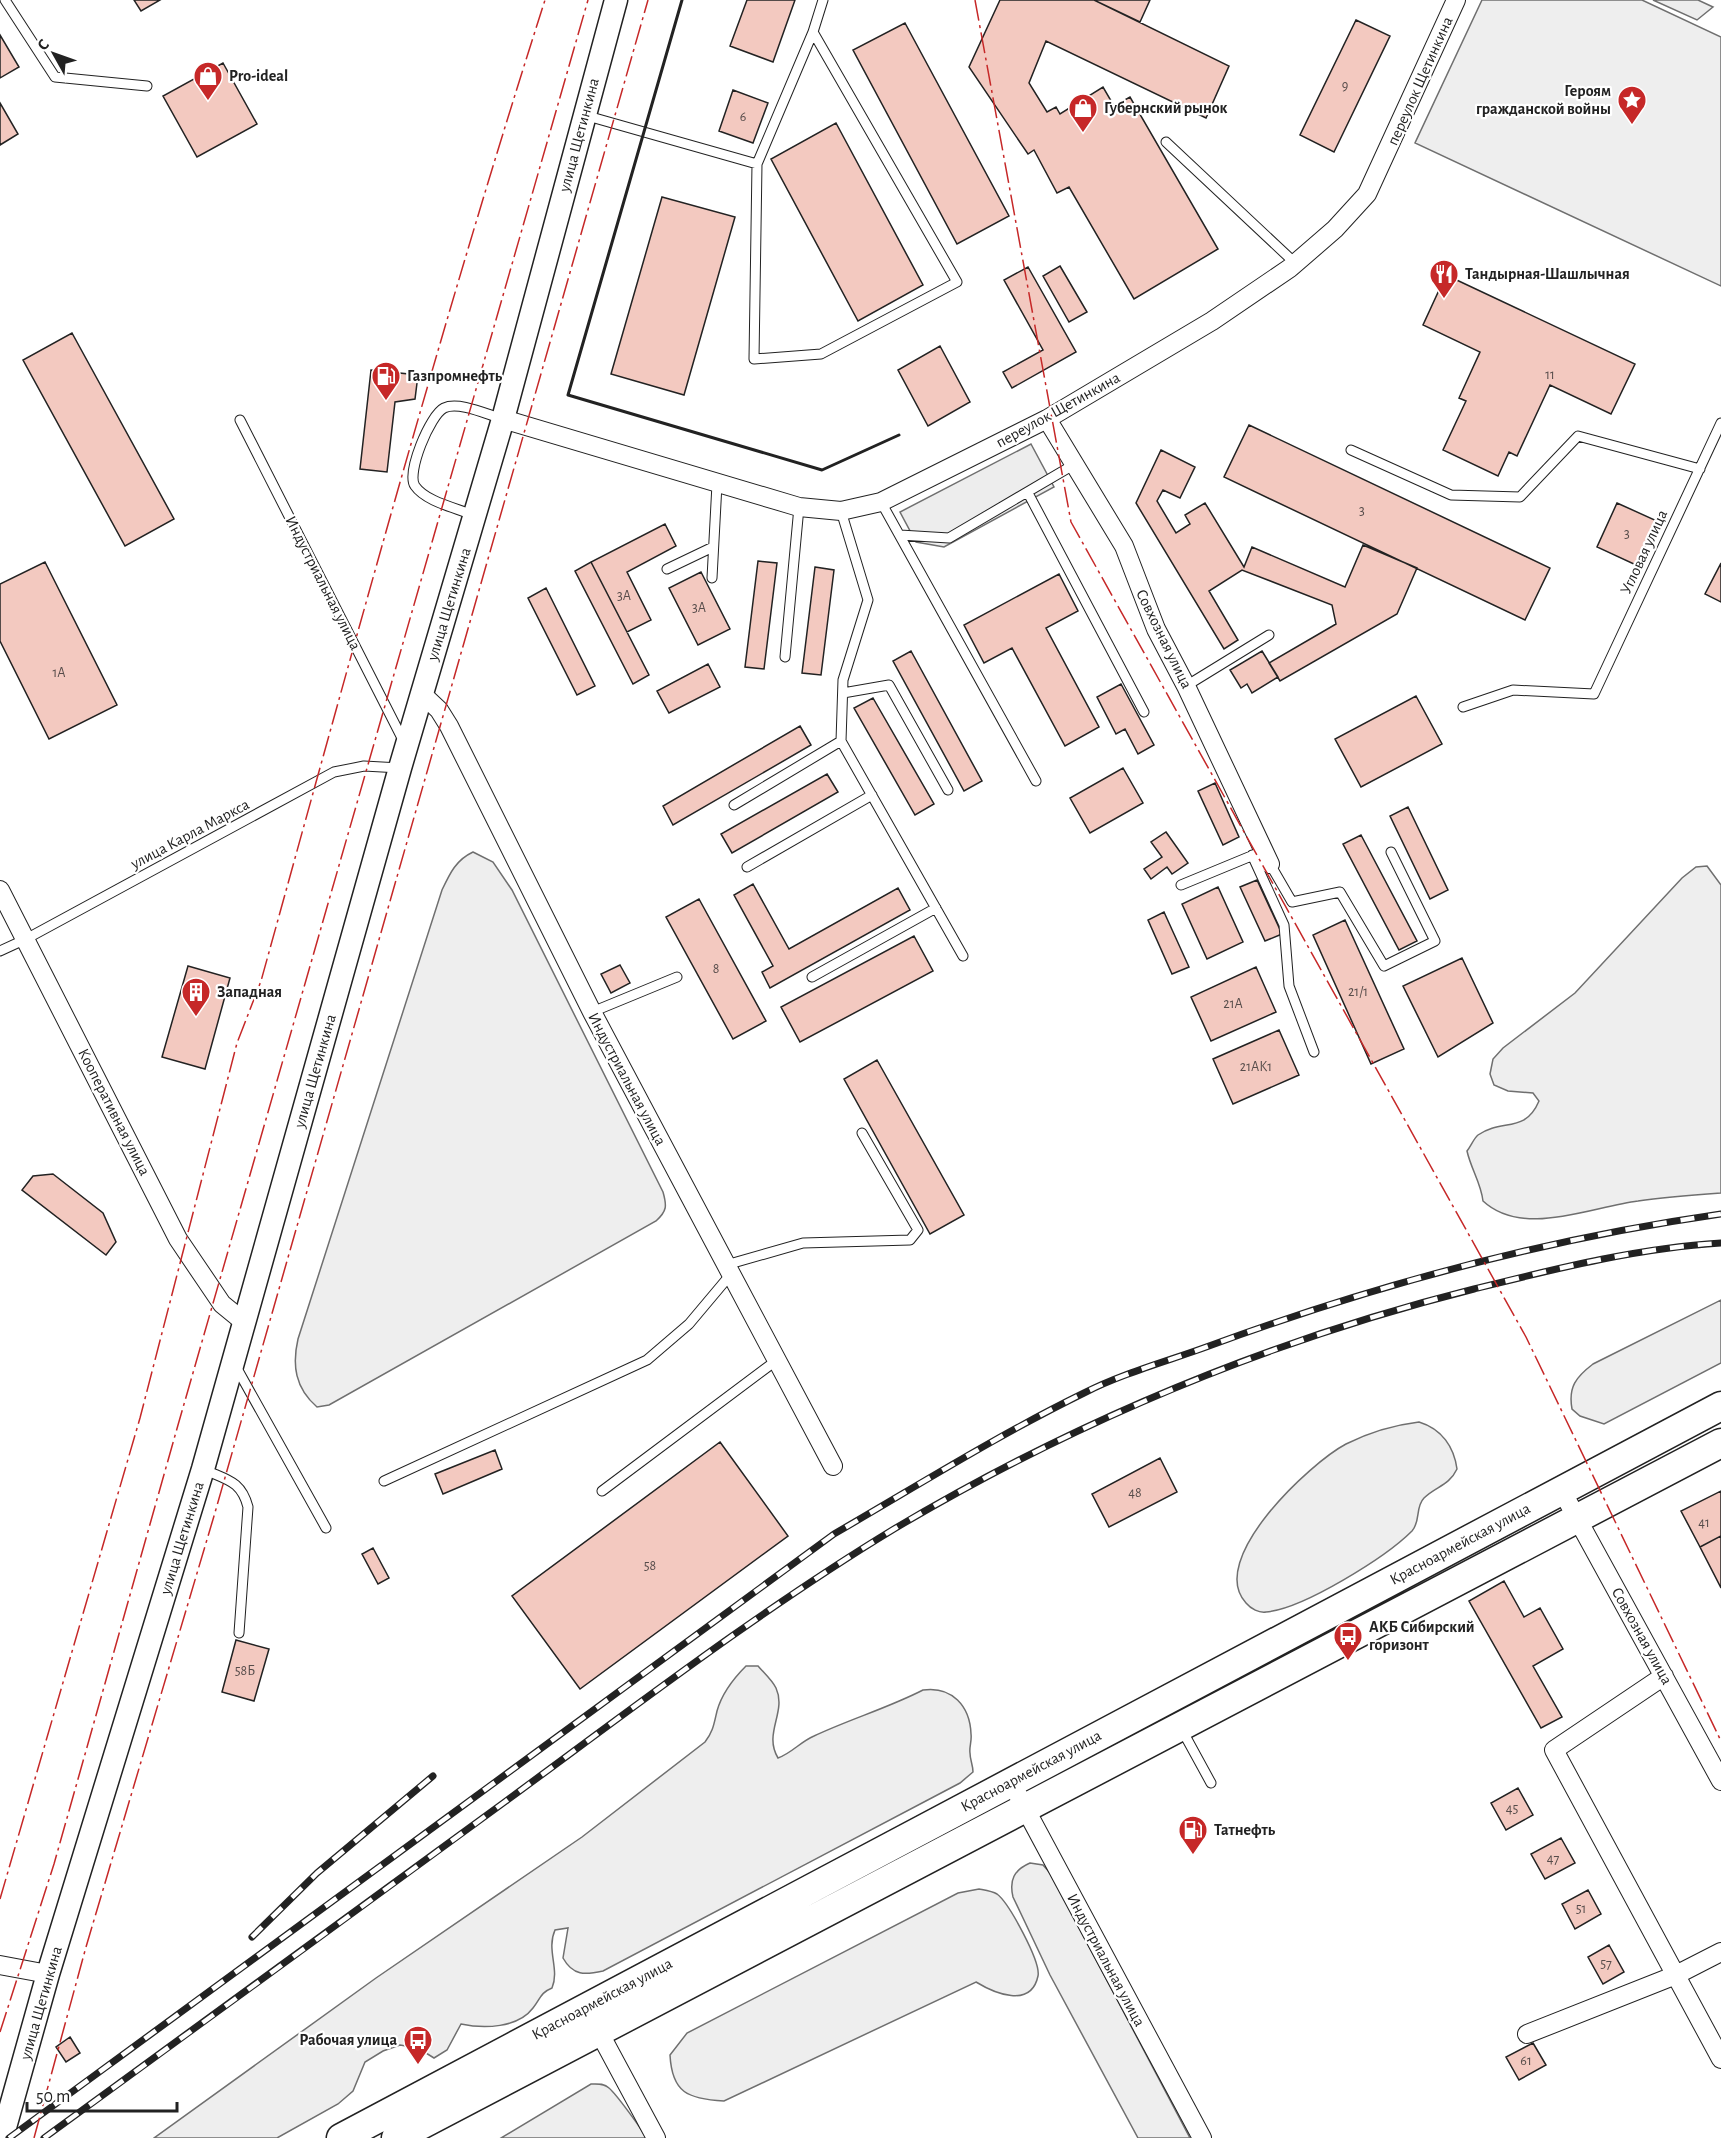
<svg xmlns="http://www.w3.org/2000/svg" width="1721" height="2138" viewBox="0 0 1721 2138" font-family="'Alegreya Sans',sans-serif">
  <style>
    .green { fill: #eee; stroke: #6f6f6f; stroke-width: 1.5 }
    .parking { fill: #ededed; stroke: #6f6f6f; stroke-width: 1.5 }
    .building { fill: #f3c9c0; stroke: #222; stroke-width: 1.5 }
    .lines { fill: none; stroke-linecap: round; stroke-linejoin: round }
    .service-casing { stroke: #222; stroke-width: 11 }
    .minor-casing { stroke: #222; stroke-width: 20 }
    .tertiary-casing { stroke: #222; stroke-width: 25 }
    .primary-casing { stroke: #222; stroke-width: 31 }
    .service { stroke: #fff; stroke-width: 9 }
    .minor { stroke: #fff; stroke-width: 18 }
    .tertiary { stroke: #fff; stroke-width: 22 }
    .primary { stroke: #fff; stroke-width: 28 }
    .rail-casing { stroke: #222; stroke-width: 7 }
    .rail { stroke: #fff; stroke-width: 4.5; stroke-dasharray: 14; stroke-linecap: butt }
    .wall { stroke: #222; stroke-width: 3 }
    .power { stroke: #c62828; stroke-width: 1.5; stroke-dasharray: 21 4.5 3 4.5; stroke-linecap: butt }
    .labels { text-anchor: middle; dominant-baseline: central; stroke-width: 4.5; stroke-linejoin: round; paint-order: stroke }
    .number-label { font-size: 14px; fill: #564c4a }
    .poi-label { font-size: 16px; font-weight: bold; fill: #222; stroke: #fff; text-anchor: start }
    .street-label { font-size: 16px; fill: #222; stroke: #fff }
  </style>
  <rect width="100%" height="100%" fill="#fff"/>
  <path class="green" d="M1482,0H1642L1721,37V286L1415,143Z
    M473,852L493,862L512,890L663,1192C667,1206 667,1211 656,1221L329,1405L317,1407C295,1388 292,1365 298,1339L442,890C450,873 456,860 473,852Z
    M1707,866L1721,885V1193C1693,1195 1665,1197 1638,1201C1590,1207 1523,1238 1483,1201C1481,1183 1471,1169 1467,1151C1471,1146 1474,1138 1478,1135C1502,1118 1525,1134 1539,1101L1533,1093L1508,1091L1494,1085L1490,1074L1493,1059L1503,1048L1575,993L1682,878L1696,867Z
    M1721,1300V1363L1604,1424L1580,1416L1572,1409C1568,1387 1576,1377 1593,1364Z
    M1419,1422C1442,1429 1454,1447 1457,1469C1449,1486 1436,1486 1424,1498C1415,1507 1421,1521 1412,1531C1386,1557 1303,1609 1266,1612C1259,1613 1251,1609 1246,1603C1206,1560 1310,1463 1346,1444C1368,1433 1394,1425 1419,1422Z
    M746,1666H758C764,1673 772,1680 776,1688C787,1712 763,1733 778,1758C792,1753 800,1742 814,1736C850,1719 888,1708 923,1690C952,1686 970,1706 971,1734C972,1741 969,1747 970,1753C970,1760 973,1765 973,1772L960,1783L603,1971C585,1975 573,1976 563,1958L568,1928L555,1930C546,1950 560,1969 552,1988C540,1993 541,1998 533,2008C518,2028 484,2029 461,2024L447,2050L434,2058L418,2048L400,2045L383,2051L365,2062L353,2091L338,2104L277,2138H154L376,1978L582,1837L705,1742C713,1732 714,1724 717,1711C722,1693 733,1679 746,1666Z
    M1030,1863L1043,1865L1051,1874L1190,2138H1138L1050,1975L1013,1897C1009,1880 1014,1870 1030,1863Z
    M979,1889C984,1890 992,1891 997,1894C1009,1903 1041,1962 1038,1976C1031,2009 994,1993 976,1982L724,2101C688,2099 672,2093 670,2055L687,2033L958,1893Z
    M591,2084C597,2084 604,2083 609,2088C616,2094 642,2129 646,2138H501Z"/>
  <path class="parking" d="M1653,0H1698L1713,7L1697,20Z
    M1031,444L1054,487L944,547L916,542L900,512Z"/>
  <path class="building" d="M134,0H160L141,11Z
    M747,0H795L773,62L730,46Z
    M1000,0H1094L1229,66L1206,118L1046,41L1029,83L1047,112L1056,107L1060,114L1103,87L1114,106L1130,97L1218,249L1134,299L1069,187L1057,193L1034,150L1028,154L969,67Z
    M1094,0H1150L1140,22Z
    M1356,20L1390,36L1334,152L1300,135Z
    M905,23L1009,216L957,244L853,50Z
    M0,35L19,67L0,78Z
    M223,63L257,124L197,157L163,96Z
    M733,90L768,103L753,143L719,131Z
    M0,103L18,134L0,145Z
    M836,123L923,285L858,321L771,159Z
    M662,197L735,217L684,395L611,374Z
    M1060,266L1087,312L1069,322L1043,276Z
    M1028,267L1076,352L1012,388L1003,372L1043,350L1004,280Z
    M1446,275L1635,364L1611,414L1550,385L1517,456L1509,452L1498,476L1443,450L1466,401L1459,398L1480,352L1423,325Z
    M72,333L174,519L125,546L23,360Z
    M940,346L970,402L928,426L898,370Z
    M371,370L418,375L415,399L395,402L387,472L360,469Z
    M1249,425L1550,568L1525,620L1224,477Z
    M1161,450L1195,467L1180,498L1163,490L1157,501L1176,533L1190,524L1185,515L1205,503L1244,567L1252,547L1345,587L1363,545L1417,568L1397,614L1280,681L1269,663L1336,624L1332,605L1242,570L1209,591L1238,640L1224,649L1136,503Z
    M1617,503L1657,521L1636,565L1597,547Z
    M665,524L676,546L627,572L651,620L627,632L591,562Z
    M758,561L777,563L764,669L745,667Z
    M45,562L117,705L49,739L0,641V584Z
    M591,562L649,675L633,684L575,571Z
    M1721,563V602L1705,594Z
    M815,567L834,570L821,675L802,673Z
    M701,572L730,629L698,645L669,588Z
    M1059,574L1078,611L1046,628L1099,727L1065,746L1012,648L984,663L964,625Z
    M546,588L595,686L577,695L528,598Z
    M911,651L982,781L964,791L893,661Z
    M1262,651L1278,677L1252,693L1247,684L1241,688L1230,670Z
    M708,664L720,687L669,713L657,691Z
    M1121,684L1154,745L1138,754L1125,729L1116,734L1097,697Z
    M1416,696L1442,744L1361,787L1335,739Z
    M873,698L934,804L915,815L854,708Z
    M800,726L811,745L673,825L663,806Z
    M1123,768L1143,803L1090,833L1070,798Z
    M827,774L838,792L732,853L721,834Z
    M1215,783L1239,837L1223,845L1198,791Z
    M1408,807L1448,890L1430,899L1390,816Z
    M1166,832L1188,863L1172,874L1167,867L1151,879L1144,869L1162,857L1151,842Z
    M1361,835L1417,941L1399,950L1343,844Z
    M1257,880L1282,934L1265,941L1240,887Z
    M753,884L789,949L898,888L910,910L770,988L762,972L773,966L734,895Z
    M1218,887L1243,942L1207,959L1182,904Z
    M699,899L766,1021L733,1039L666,917Z
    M1164,912L1189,967L1172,974L1148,920Z
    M1345,920L1404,1049L1371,1064L1313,935Z
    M914,936L933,971L800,1042L781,1007Z
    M1462,958L1493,1023L1438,1057L1403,986Z
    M620,965L630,983L611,993L601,974Z
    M188,966L230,978L205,1069L162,1057Z
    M1256,967L1276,1012L1211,1041L1191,997Z
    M1279,1030L1299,1075L1233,1104L1213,1059Z
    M877,1060L964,1215L930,1234L844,1079Z
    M53,1174L103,1213L116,1242L106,1255L22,1190L33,1176Z
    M720,1442L788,1536L580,1689L512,1596Z
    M495,1450L502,1469L443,1494L435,1474Z
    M1160,1458L1177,1492L1109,1527L1092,1494Z
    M1721,1491V1536L1700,1547L1681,1511Z
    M1721,1536V1588L1700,1547Z
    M373,1548L389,1578L378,1584L362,1554Z
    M1504,1581L1524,1617L1540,1608L1563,1649L1533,1666L1562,1717L1541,1728L1469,1601Z
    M236,1640L269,1649L254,1701L222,1692Z
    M1518,1788L1533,1815L1506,1830L1491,1803Z
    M1561,1838L1575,1863L1545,1879L1531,1854Z
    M1588,1890L1601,1914L1575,1929L1562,1904Z
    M1609,1945L1624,1972L1603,1984L1588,1957Z
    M70,2037L80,2053L66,2062L56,2047Z
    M1533,2043L1546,2065L1519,2080L1506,2057Z"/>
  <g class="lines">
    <g class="service-casing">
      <path id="service" d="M5,0L55,77L147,86
        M813,32L957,282L821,354L754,359L757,164L813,32L823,0
        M584,115L757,164
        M1166,142L1295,263
        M240,420L404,742
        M1351,450L1451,495L1520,497L1578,436L1700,469
        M1028,493L1144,712
        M881,502L1036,781
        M841,511L868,600L843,680L841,741L963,956
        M473,515C457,508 426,502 415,486C406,473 430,415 444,408C459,401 488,415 503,419
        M900,535L949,538L1075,464
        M667,569L713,547
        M712,578L717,484
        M785,657L799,507
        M1186,686L1269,635
        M843,693L889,685L948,790
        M1463,707L1513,690L1594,694L1721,423
        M734,805L841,741
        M1252,855L1284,925L1289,986L1314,1052
        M1270,864L1292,902L1340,892L1384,966L1435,941L1391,852
        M747,867L872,795
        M1181,885L1256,854
        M0,951L26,939L334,772L364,766L400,768
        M812,977L936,908
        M592,1012L677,977
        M726,1265L803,1243L910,1240L918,1230L862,1133
        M235,1365L326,1528
        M203,1469C226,1480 241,1480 248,1507L239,1633
        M384,1481L647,1360L689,1324L731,1274
        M602,1491L777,1360
        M1182,1730L1211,1783"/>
    </g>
    <g class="minor-casing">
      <path id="minor" d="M503,419L799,507L841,511L881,502L1047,419L1212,321L1290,268L1335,229L1367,194L1456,0
        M1047,419L1124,546L1156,629L1186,686L1270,864
        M422,694L439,710L449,726L592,1012L833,1466
        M0,890L178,1239L222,1304L244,1322
        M1562,1491L1721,1781
        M1664,1676L1554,1750L1721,2059
        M1011,1782L1202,2138
        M0,1965L48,1974
        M599,2032L656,2138
        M1527,2034L1676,1975L1721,1952"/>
    </g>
    <g class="tertiary-casing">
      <path id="tertiary" d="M2,2138L48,1974L203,1469L400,768L503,419L616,0"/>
    </g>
    <g class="primary-casing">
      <path id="primary" d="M341,2138L1721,1406
        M396,2138L1721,1443"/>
    </g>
    <use href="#service" class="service"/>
    <use href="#minor" class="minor"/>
    <use href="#tertiary" class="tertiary"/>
    <use href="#primary" class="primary"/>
    <g class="rail-casing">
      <path id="rail" d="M252,1937L317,1873L433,1776
        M9,2138L834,1534C917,1486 998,1435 1084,1393C1123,1373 1168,1361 1209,1346C1375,1285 1546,1239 1721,1214
        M44,2138C198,2026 352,1914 506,1801C633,1708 759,1611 894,1529C1074,1422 1271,1340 1474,1289C1555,1269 1637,1248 1721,1243"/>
    </g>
    <use href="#rail" class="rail"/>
    <path class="wall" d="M682,0L568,395L822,470L899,435"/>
    <path class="power" d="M975,0L1071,522L1526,1337L1721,1741
      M0,1899L140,1418L237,1043L261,981C352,653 441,324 545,0
      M0,2032L54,1864L178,1425L588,0
      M34,2138L86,1947L214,1516L648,0"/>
  </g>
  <defs>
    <g id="shop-pin" transform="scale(1.5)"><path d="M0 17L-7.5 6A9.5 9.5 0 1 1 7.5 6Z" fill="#c62828" stroke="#fff"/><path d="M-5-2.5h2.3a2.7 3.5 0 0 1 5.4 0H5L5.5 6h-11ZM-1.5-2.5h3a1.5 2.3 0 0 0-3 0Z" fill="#fff"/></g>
    <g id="sight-pin" transform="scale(1.5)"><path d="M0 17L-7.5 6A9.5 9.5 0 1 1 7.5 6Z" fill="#c62828" stroke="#fff"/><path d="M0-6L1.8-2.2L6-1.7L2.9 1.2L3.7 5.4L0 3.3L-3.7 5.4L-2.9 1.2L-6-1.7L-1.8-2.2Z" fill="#fff"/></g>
    <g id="restaurant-pin" transform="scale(1.5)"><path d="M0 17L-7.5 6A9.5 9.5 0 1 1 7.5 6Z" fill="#c62828" stroke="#fff"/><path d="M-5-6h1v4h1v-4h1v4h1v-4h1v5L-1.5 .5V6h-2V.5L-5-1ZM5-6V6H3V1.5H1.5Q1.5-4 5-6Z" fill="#fff"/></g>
    <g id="fuel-pin" transform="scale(1.5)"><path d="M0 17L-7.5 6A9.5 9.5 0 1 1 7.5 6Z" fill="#c62828" stroke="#fff"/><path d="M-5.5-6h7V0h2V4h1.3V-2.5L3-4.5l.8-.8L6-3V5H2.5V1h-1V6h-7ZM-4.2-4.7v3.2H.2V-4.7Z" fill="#fff"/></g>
    <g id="building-pin" transform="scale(1.5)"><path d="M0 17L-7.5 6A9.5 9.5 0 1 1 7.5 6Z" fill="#c62828" stroke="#fff"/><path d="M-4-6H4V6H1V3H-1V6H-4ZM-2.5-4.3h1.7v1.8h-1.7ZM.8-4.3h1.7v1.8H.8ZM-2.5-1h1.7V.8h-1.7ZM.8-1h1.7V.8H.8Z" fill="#fff"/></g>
    <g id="bus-pin" transform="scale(1.5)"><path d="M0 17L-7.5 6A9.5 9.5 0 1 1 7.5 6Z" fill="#c62828" stroke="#fff"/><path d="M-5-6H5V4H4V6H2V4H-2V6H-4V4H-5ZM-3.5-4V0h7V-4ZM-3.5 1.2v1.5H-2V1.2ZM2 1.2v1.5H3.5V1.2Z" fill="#fff"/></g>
  </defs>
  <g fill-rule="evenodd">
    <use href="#shop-pin" x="208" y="76"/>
    <use href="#sight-pin" x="1632" y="100"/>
    <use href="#shop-pin" x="1083" y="108"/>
    <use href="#restaurant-pin" x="1444" y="274"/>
    <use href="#fuel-pin" x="386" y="376"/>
    <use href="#building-pin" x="196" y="992"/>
    <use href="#bus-pin" x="1348" y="1636"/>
    <use href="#fuel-pin" x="1193" y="1830"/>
    <use href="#bus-pin" x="418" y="2040"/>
  </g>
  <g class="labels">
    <g class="number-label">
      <text x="1345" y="86">9</text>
      <text x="743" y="117">6</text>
      <text x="1550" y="375">11</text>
      <text x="1362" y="511">3</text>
      <text x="1627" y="534">3</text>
      <text x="624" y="596">3А</text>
      <text x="699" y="608">3А</text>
      <text x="59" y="673">1А</text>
      <text x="716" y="969">8</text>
      <text x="1358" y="992">21/1</text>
      <text x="1233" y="1004">21А</text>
      <text x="1256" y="1067">21АК1</text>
      <text x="1135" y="1493">48</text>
      <text x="1704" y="1523">41</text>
      <text x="650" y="1566">58</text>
      <text x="245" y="1671">58Б</text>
      <text x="1512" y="1809">45</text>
      <text x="1553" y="1859">47</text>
      <text x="1581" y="1909">51</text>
      <text x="1606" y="1964">57</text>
      <text x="1526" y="2061">61</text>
    </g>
    <g class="poi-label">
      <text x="229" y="76">Pro-ideal</text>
      <text x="1611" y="91" text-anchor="end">Героям<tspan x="1611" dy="18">гражданской войны</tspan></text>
      <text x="1104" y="108">Губернский рынок</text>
      <text x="1465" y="274">Тандырная-Шашлычная</text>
      <text x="407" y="376">Газпромнефть</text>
      <text x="217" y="992">Западная</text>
      <text x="1369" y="1627">АКБ Сибирский<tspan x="1369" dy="18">горизонт</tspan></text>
      <text x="1214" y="1830">Татнефть</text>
      <text x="397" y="2040" text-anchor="end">Рабочая улица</text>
    </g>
    <g class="street-label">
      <text transform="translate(1420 81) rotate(-66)">переулок Щетинкина</text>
      <text transform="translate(579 135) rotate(-75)">улица Щетинкина</text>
      <text transform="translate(1058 410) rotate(-29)">переулок Щетинкина</text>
      <text transform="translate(1644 552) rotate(-65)">Угловая улица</text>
      <text transform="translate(323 583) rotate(63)">Индустриальная улица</text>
      <text transform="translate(449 604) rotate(-73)">улица Щетинкина</text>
      <text transform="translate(1164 639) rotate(64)">Совхозная улица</text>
      <text transform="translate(190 834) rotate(-28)">улица Карла Маркса</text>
      <text transform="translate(315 1071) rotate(-74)">улица Щетинкина</text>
      <text transform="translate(627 1079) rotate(62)">Индустриальная улица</text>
      <text transform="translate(114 1112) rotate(63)">Кооперативная улица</text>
      <text transform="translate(182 1538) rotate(-73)">улица Щетинкина</text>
      <text transform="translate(1460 1544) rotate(-28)">Красноармейская улица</text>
      <text transform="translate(1642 1636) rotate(61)">Совхозная улица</text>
      <text transform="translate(1031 1771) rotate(-28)">Красноармейская улица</text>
      <text transform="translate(1106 1960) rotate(62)">Индустриальная улица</text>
      <text transform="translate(602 1999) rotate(-28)">Красноармейская улица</text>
      <text transform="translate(41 2003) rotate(-74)">улица Щетинкина</text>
    </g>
  </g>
  <g transform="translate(54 54) rotate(310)" stroke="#ffffff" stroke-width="4.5" paint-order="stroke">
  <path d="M0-4.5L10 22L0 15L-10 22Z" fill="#222222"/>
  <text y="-9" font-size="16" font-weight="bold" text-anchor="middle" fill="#222222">С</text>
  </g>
  <path d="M27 2102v9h150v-9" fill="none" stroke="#222222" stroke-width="3"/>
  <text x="36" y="2102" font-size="18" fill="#222222" stroke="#ffffff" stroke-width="4.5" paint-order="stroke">50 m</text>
</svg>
